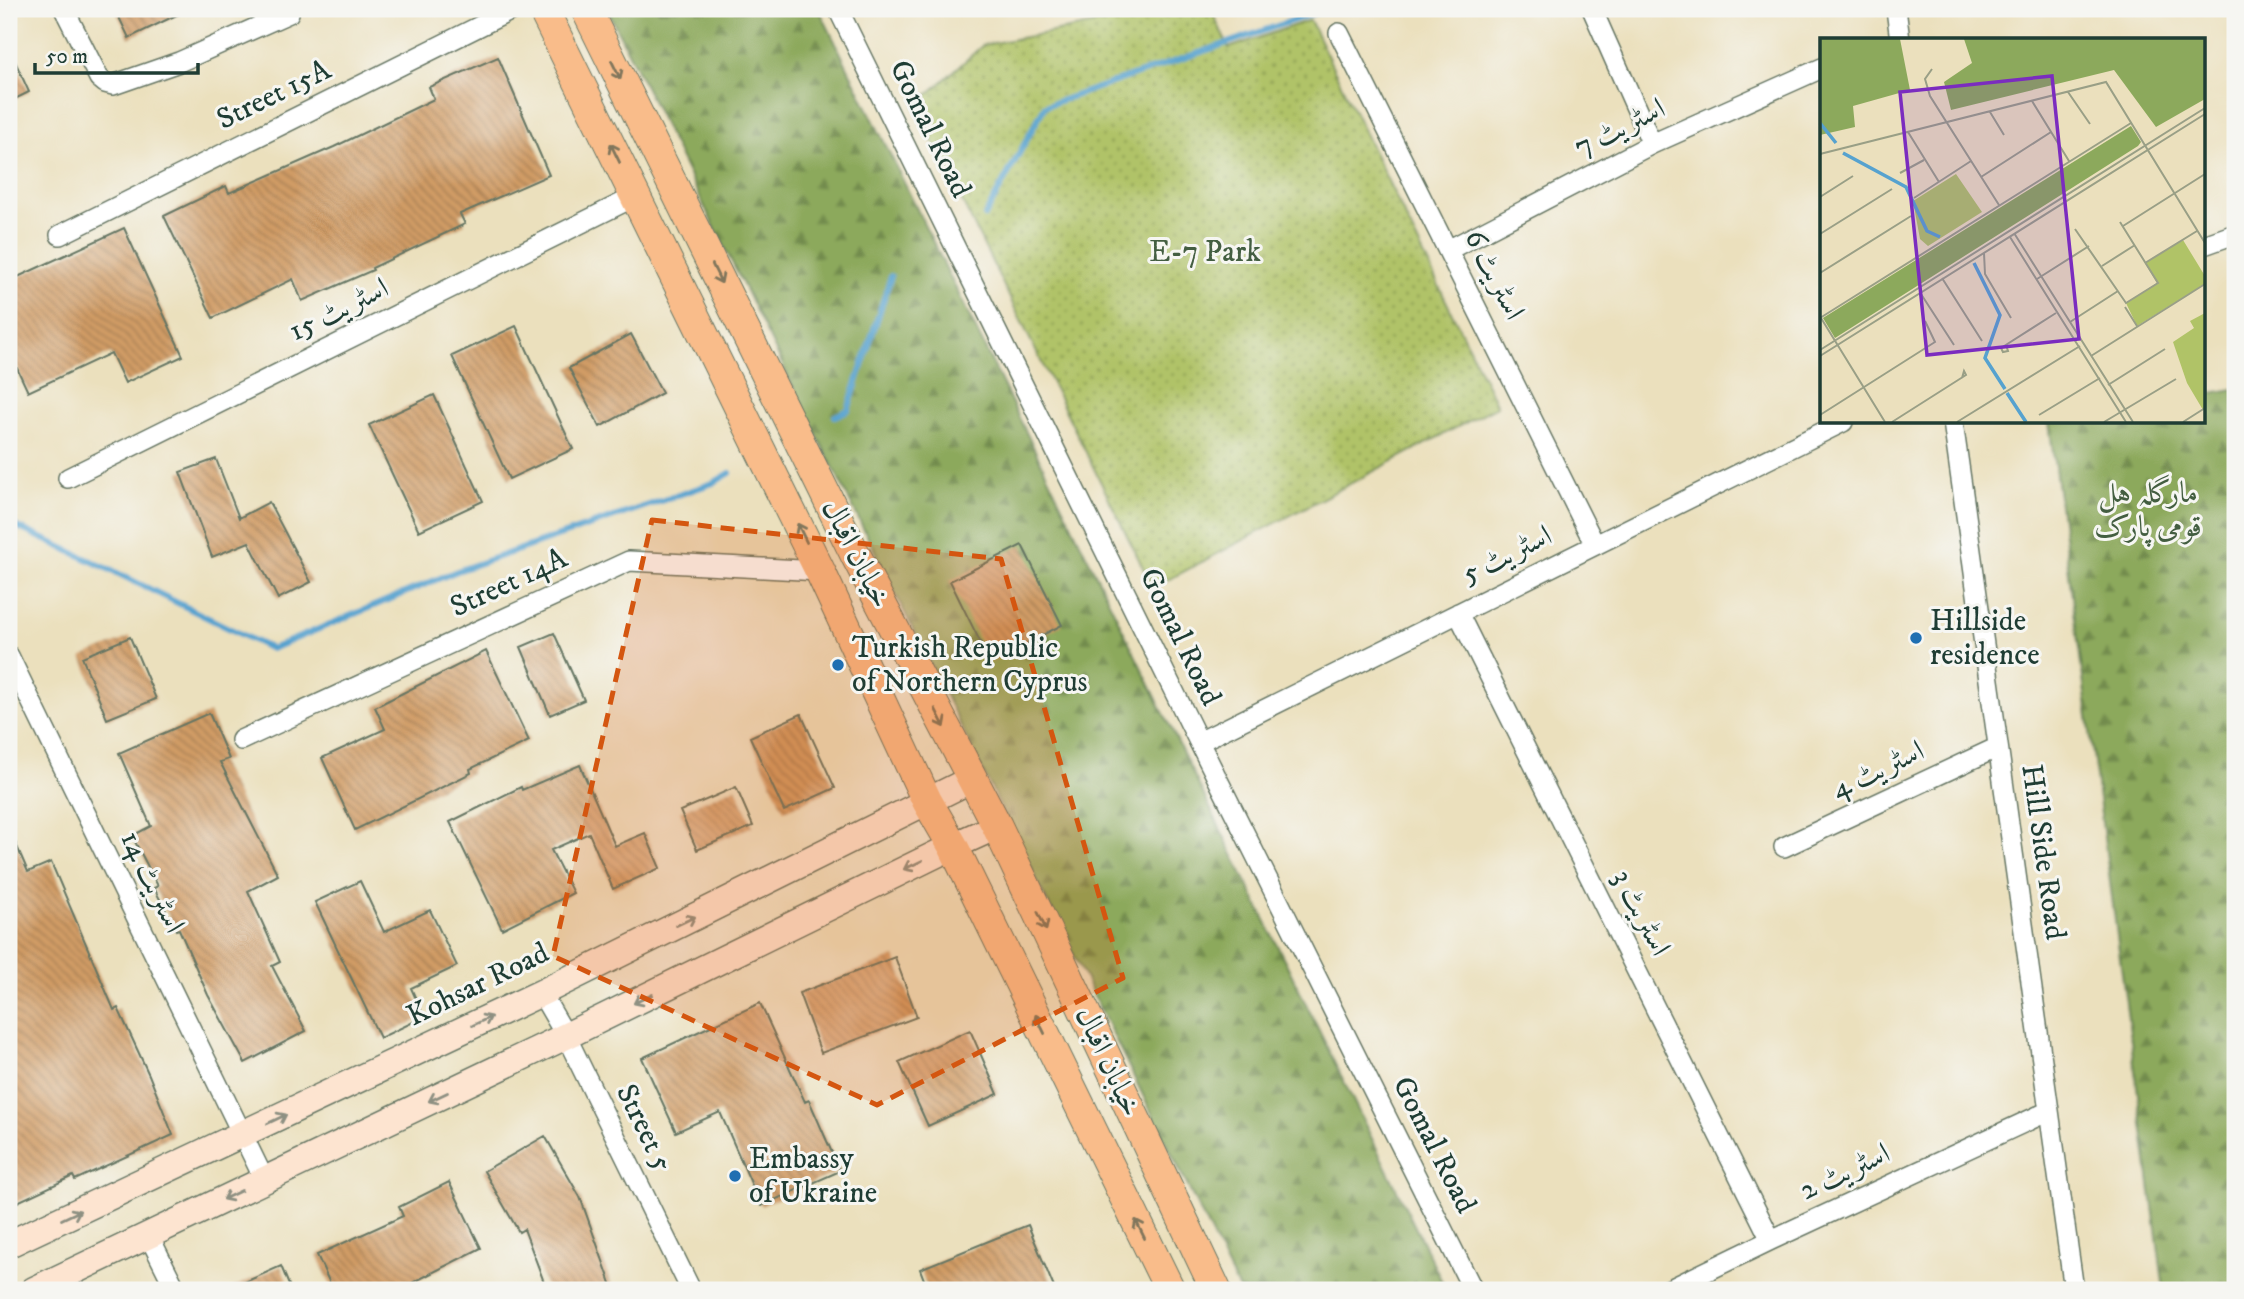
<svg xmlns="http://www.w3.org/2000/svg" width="2244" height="1299" viewBox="0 0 2244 1299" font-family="'IM FELL DW Pica',Amiri,serif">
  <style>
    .forest { fill: url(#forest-firs); stroke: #567348; stroke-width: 2 }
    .park { fill: url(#park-dots); stroke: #68804e; stroke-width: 2 }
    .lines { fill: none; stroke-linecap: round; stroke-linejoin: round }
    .stream { stroke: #56a2cf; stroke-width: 6 }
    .building { fill: url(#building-back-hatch) }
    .street-casing { stroke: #667664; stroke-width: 22 }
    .secondary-casing { stroke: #667664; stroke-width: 29 }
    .primary-casing { stroke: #667664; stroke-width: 32 }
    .street { stroke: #fff; stroke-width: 19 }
    .secondary { stroke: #fde4d0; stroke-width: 26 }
    .primary { stroke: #f9bc8a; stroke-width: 30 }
    .oneway { stroke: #81765b }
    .oneway2 { stroke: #8e9082 }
    .marked { fill: #d45610; fill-opacity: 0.2; stroke: #d45610; stroke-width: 5; stroke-dasharray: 14 9; stroke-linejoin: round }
    .poi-dot { fill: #1f6fb2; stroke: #f6f6f2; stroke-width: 2.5 }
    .labels { text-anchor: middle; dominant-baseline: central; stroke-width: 6; stroke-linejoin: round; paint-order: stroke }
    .street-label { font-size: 30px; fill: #1f3d34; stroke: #f6f6f2 }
    .park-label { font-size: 30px; fill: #435e41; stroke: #f6f6f2 }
    .poi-label { font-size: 30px; fill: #1f3d34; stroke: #f6f6f2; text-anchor: start }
    .inset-river { fill: none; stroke: #56a2cf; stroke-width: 3.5 }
    .inset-road { fill: none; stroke: #999f86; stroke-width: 2 }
    .view { fill: #7b2cbf; fill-opacity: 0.15; stroke: #7b2cbf; stroke-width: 3.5 }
    .inset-edge { fill: none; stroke: #1f3d34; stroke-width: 3.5 }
  </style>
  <defs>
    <pattern id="forest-firs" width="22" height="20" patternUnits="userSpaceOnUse" patternTransform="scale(1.75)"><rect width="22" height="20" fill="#8ca95c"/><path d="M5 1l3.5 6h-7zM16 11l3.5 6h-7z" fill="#728b4d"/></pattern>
    <pattern id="park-dots" width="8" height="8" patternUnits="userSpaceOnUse" patternTransform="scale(1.75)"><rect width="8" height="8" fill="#b0c367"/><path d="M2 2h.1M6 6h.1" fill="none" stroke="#8fa056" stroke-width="1.8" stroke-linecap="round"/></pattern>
    <pattern id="building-back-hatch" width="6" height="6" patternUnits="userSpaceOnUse" patternTransform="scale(1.75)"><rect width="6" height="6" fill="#d09b65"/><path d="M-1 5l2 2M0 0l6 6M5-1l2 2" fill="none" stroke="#a88054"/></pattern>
  </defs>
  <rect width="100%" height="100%" fill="#f6f6f2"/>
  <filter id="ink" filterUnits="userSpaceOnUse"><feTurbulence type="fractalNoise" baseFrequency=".0143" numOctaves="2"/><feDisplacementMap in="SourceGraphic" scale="14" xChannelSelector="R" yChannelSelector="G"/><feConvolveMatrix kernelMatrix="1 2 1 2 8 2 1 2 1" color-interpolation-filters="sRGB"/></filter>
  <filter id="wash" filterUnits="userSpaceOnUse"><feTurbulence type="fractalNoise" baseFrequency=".00686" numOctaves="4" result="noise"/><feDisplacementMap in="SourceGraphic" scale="28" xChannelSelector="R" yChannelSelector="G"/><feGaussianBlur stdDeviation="1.57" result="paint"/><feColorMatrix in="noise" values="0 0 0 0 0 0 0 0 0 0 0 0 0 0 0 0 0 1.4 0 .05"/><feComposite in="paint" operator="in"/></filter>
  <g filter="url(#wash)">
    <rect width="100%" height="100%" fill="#ebe0bd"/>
    <path class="forest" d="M607,9H819L1446,1290H1239Z
      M2235,389V1290H2164L2049,422H2204V394Z"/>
    <path class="park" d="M1176,9H1211L1229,48L1310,20L1497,406L1153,588L915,106L983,45Z"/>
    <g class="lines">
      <path class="stream" d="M985,216L1045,106L1326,9
        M835,416L848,410L891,276
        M9,523L115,572L271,649L457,571L713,483L730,473"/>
    </g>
    <g id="blocks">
      <path class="building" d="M115,9H189L129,38Z
        M9,48L29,92L9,102Z
        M498,57L549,175L460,214L465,224L372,268L373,270L302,301L293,279L213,318L164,216L226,186L229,193L334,147L434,99L429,87Z
        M124,228L183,356L125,383L111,353L28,392L9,351V281Z
        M516,326L573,449L509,479L452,356Z
        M631,334L662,393L600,427L569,368Z
        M434,395L483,501L419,531L369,425Z
        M216,459L239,518L269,502L311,582L278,599L249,542L212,557L180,472Z
        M1022,545L1062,625L990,662L950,581Z
        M554,633L584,700L550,715L521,647Z
        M130,637L156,699L107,719L82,657Z
        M486,651L529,741L470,769L471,773L355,830L322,758L385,729L375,707Z
        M209,713L229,759L220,762L278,875L248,891L280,962L272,966L306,1031L245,1063L208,995L179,929L176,930L154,888L158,886L132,836L151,826L119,753Z
        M801,714L835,788L784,811L750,737Z
        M580,765L615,846L645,833L660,868L613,889L589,833L551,850L573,893L502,929L450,822L521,787L522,790Z
        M736,787L753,826L697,850L680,811Z
        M9,828L28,872L51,862L114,1010L118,1008L149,1075L173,1135L75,1180L73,1176L9,1206Z
        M360,881L384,932L430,910L457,966L411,988L424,1017L380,1038L315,902Z
        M895,957L917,1017L821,1053L799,993Z
        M760,1003L805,1102L809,1100L840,1171L761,1206L720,1112L676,1132L642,1058Z
        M970,1030L998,1094L928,1126L899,1062Z
        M545,1136L580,1197L612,1286L603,1290H547L524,1229L519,1232L484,1171Z
        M449,1182L481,1248L406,1286L408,1290H333L317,1255L403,1216L399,1207Z
        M1028,1225L1055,1290H928L920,1269Z
        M281,1266L291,1290H227Z"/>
    </g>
  </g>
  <g filter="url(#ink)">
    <use href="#blocks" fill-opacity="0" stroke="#667664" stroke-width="2"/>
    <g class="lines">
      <g class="street-casing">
        <path id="street" d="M64,9L99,78L105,83L113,85L179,62L289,13
          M838,9L1199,742L1473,1290
          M1592,9L1652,144
          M1896,9L1900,40
          M1339,33L1595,545
          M60,235L514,9
          M2204,245L2235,234
          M1448,250L1652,144L1822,68
          M1953,422L2074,1290
          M68,478L636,196
          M1458,613L1771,1240
          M9,656L264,1179
          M241,740L629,561L820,571
          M1199,742L1843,422
          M1784,847L1998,747
          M541,993L566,1036L691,1290
          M149,1236L176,1290
          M1668,1290L1771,1240L2049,1111"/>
      </g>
      <g class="secondary-casing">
        <path id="secondary" d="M9,1244L541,993L972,779
          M34,1290L566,1036L953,846L997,826"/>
      </g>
      <g class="primary-casing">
        <path id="primary" d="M543,9L820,571L927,801L953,846L1170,1290
          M586,9L855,554L997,826L1216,1290"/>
      </g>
      <use href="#street" class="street"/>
      <use href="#secondary" class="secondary"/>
      <use href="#primary" class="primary"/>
    </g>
    <defs><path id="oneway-shaft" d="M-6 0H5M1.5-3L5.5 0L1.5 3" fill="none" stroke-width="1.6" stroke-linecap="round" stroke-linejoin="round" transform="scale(1.75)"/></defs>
    <g class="oneway">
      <use href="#oneway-shaft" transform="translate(616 70) rotate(64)"/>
      <use href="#oneway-shaft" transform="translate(615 153) rotate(-116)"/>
      <use href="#oneway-shaft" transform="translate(717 274) rotate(64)"/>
      <use href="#oneway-shaft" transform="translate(802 533) rotate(-116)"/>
      <use href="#oneway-shaft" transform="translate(940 718) rotate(63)"/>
      <use href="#oneway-shaft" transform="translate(1042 921) rotate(65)"/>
      <use href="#oneway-shaft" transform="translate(1040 1024) rotate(-116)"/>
      <use href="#oneway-shaft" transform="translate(1140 1229) rotate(-116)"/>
    </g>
    <g class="oneway2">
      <use href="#oneway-shaft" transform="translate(913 865) rotate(154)"/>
      <use href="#oneway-shaft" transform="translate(686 921) rotate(-26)"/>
      <use href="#oneway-shaft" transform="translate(643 999) rotate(154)"/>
      <use href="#oneway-shaft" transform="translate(482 1021) rotate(-26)"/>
      <use href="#oneway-shaft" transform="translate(438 1097) rotate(155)"/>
      <use href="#oneway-shaft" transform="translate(277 1119) rotate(-26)"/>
      <use href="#oneway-shaft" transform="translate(232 1195) rotate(154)"/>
      <use href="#oneway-shaft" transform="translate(71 1215) rotate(-25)"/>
    </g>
  </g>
  <path class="marked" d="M652,520L1001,559L1123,978L877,1105L553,956Z"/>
  <g class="poi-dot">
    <circle cx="1916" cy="638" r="7"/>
    <circle cx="838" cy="665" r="7"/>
    <circle cx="735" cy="1176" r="7"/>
  </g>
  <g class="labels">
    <g class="street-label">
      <text transform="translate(274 95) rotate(-26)">Street 15A</text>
      <text transform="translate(1620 128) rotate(-26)">اسٹریٹ 7</text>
      <text transform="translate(930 129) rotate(64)">Gomal Road</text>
      <text transform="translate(1494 275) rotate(63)">اسٹریٹ 6</text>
      <text transform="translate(339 310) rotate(-26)">اسٹریٹ 15</text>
      <text transform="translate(856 554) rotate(63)">خیابان اقبال</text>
      <text transform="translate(1507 555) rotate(-26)">اسٹریٹ 5</text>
      <text transform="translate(509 583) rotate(-25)">Street 14A</text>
      <text transform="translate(1180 637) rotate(64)">Gomal Road</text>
      <text transform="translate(1878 770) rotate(-25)">اسٹریٹ 4</text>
      <text transform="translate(2043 852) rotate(82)">Hill Side Road</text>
      <text transform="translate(152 882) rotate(64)">اسٹریٹ 14</text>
      <text transform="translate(1641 913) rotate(63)">اسٹریٹ 3</text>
      <text transform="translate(478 985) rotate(-26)">Kohsar Road</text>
      <text transform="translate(1108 1062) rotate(65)">خیابان اقبال</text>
      <text transform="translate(644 1128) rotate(64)">Street 5</text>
      <text transform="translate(1434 1145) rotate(63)">Gomal Road</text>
      <text transform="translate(1845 1172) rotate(-25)">اسٹریٹ 2</text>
    </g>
    <g class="park-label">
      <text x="1205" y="252">E-7 Park</text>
      <text x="2148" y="493">مارگلہ ہل<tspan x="2148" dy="34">قومی پارک</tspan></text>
    </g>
    <g class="poi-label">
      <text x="1930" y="621">Hillside<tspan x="1930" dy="34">residence</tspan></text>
      <text x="852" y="648">Turkish Republic<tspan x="852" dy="34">of Northern Cyprus</tspan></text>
      <text x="749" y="1159">Embassy<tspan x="749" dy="34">of Ukraine</tspan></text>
    </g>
  </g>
  <g transform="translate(1820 38)">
    <rect width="385" height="385" fill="#ebe0bd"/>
    <path d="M0,1H80L90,52L33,68L35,89L0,97ZM144,1H385V61L336,89L294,32L131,72L124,44L152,25ZM311,88L321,104L318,108L15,300L3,280Z" fill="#8ca95c"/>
    <path d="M136,136L162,174L108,208L100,201L93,163ZM363,202L385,238V246L317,288L306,265L337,245L325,225Z" fill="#b0c367"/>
    <path d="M385,275V370L383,372L367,345L353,304L374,290L370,283Z" fill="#b0c367"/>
    <path class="inset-river" d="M0,85L16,105M23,115L86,149L107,193L120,199M154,225L180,277L165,320L185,351M187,355L206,384"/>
    <path class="inset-road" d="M112,31L105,41L110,58L179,167M248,54L270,86M212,63L249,123M170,74L184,97M88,94L119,144M0,116L286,44L385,205M80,135L104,122M161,139L231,94M0,159L33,138M94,160L151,123M303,188L385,136M255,191L306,265L338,245L300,184M194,195L313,384M0,196L72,151M190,199L306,384M164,215L165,236L191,280M325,225L377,193M282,228L315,207M0,235L91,178M122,240L162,303M217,241L269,208M101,256L134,307M305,269L317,288M0,280L311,85M1,280L65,384M250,284L298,253M186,307L188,313L183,314L181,310L236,275M0,312L385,70M0,318L385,76M271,318L385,246M288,347L345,311M0,377L115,304L105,283M219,377L280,340M72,384L146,337L144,333L142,340M137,384L260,308M284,384L356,341M363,384L385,370"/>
    <path class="view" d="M232,38L259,301L107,317L80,54Z"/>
    <rect width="385" height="385" class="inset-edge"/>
  </g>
  <rect width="2244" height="1299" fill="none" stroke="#f6f6f2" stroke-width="35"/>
  <path d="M35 63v10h163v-10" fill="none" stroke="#1f3d34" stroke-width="3.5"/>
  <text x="46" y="63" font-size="21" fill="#1f3d34" stroke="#f6f6f2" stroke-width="5" paint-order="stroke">50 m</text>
</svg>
